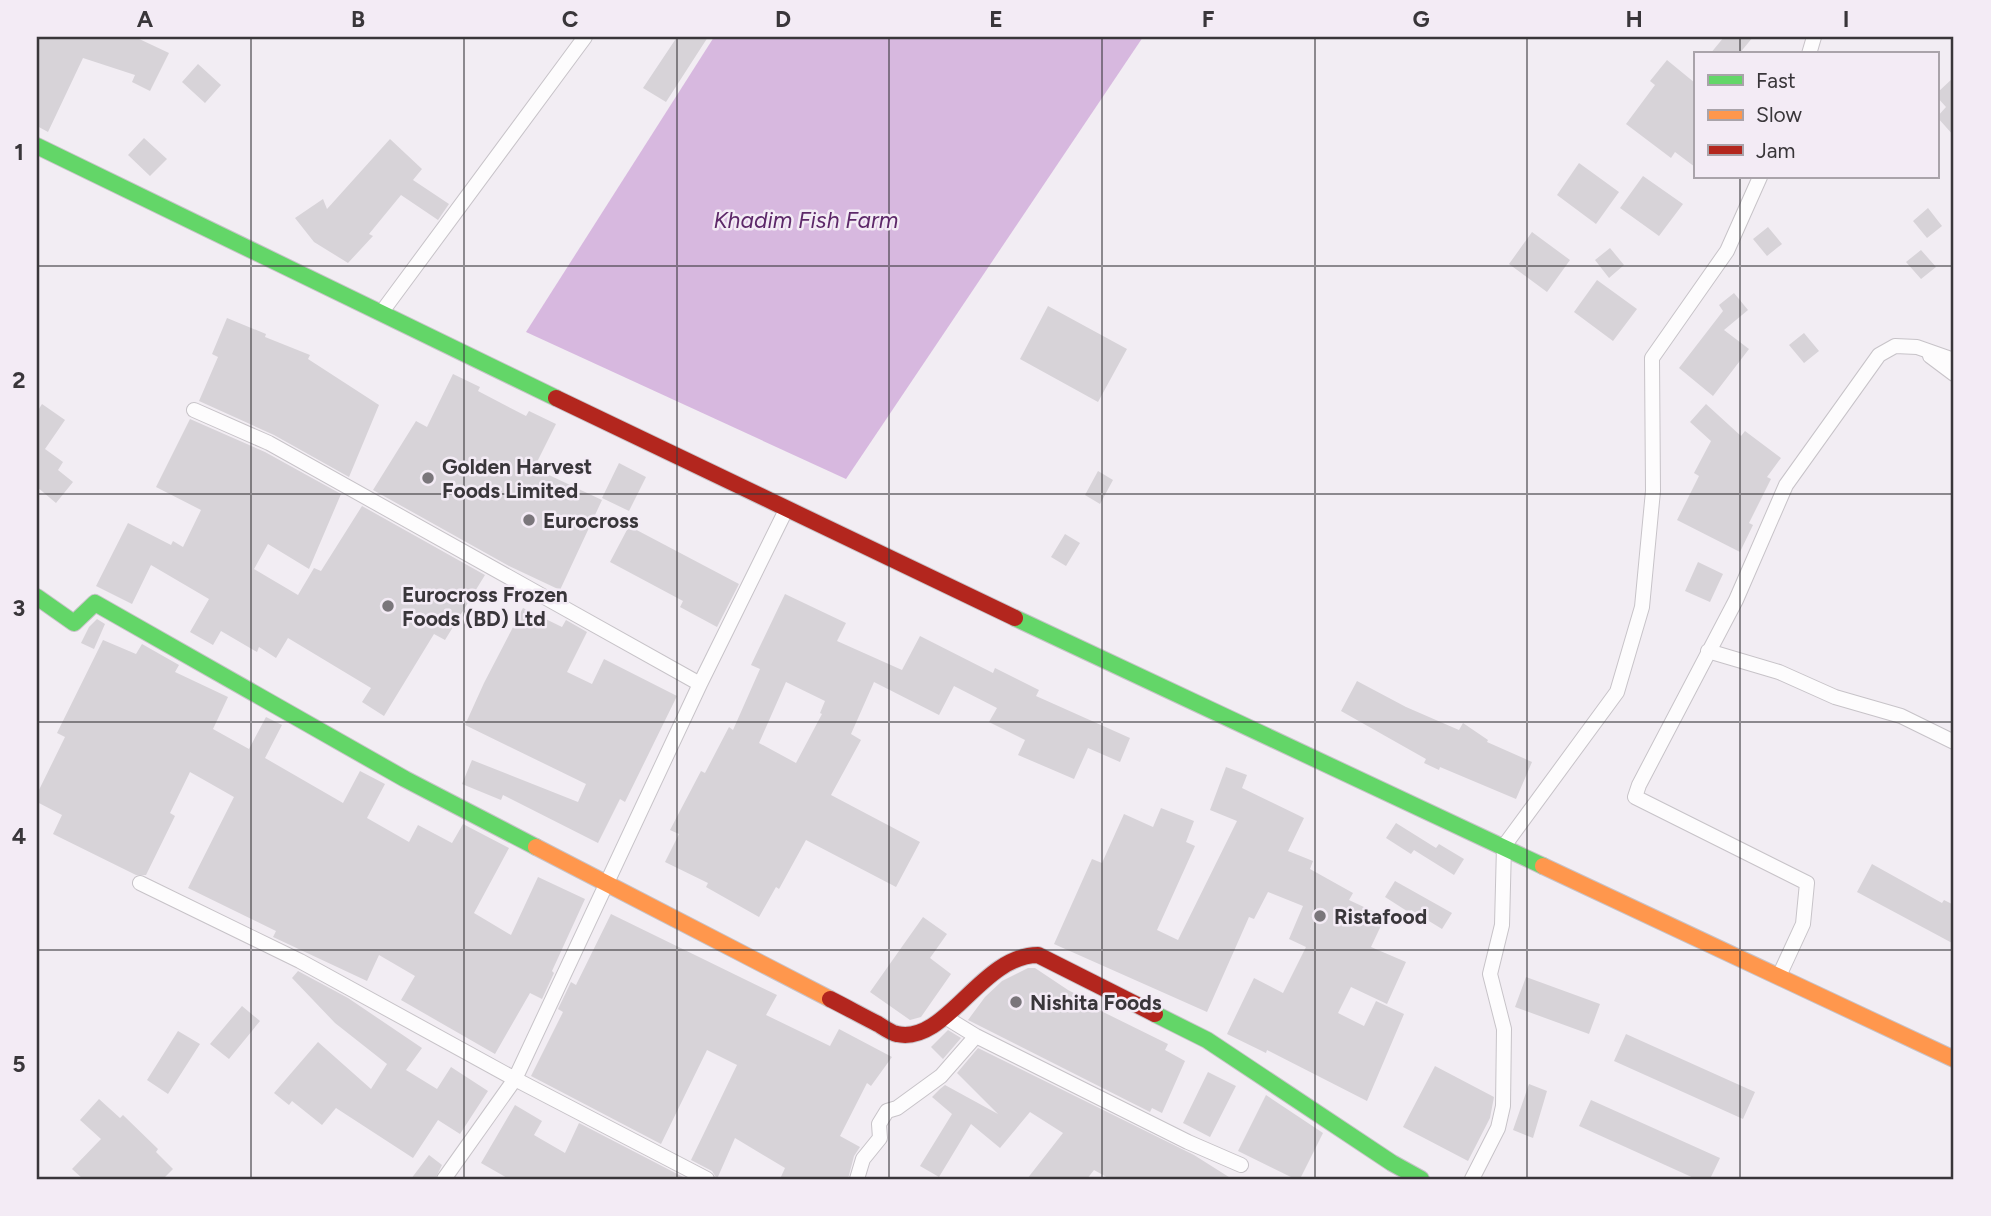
<svg xmlns="http://www.w3.org/2000/svg" width="1991" height="1216" viewBox="0 0 1991 1216" font-family="Figtree,sans-serif">
  <style>
    .water { fill: #d7b8df }
    .building { fill: #d7d3d8; fill-rule: evenodd }
    .lines { fill: none; stroke-linecap: round; stroke-linejoin: round }
    .street-casing { stroke: #c7c3c8; stroke-width: 16 }
    .fast-casing { stroke: #c7c3c8; stroke-width: 18 }
    .slow-casing { stroke: #c7c3c8; stroke-width: 18 }
    .jam-casing { stroke: #c7c3c8; stroke-width: 18 }
    .street { stroke: #fdfcfd; stroke-width: 14 }
    .fast { stroke: #63d668; stroke-width: 16 }
    .slow { stroke: #ff974d; stroke-width: 16 }
    .jam { stroke: #b3261e; stroke-width: 16 }
    .grid { fill: none; stroke: #39363a; stroke-width: 2; stroke-opacity: 0.55 }
    .poi-dot { fill: #7a767b; stroke: #f3ebf5; stroke-width: 2.5 }
    .labels { text-anchor: middle; dominant-baseline: central; stroke-width: 5; stroke-linejoin: round; paint-order: stroke }
    .poi-label { font-size: 21px; font-weight: bold; fill: #39363a; stroke: #f3ebf5; text-anchor: start }
    .water-label { font-size: 23px; font-style: italic; fill: #5d2869; stroke: #f3ebf5 }
    .neatline { fill: none; stroke: #39363a; stroke-width: 2.5 }
    .grid-label { font-size: 23px; text-anchor: middle; font-weight: bold; fill: #39363a }
  </style>
  <rect width="100%" height="100%" fill="#f2edf3"/>
  <path class="water" d="M714,37H1143L846,479L526,332Z"/>
  <path class="building" d="M37,37H135L169,53L150,91L132,82L135,75L83,58L48,132L37,126Z
    M677,37H708L666,102L643,88Z
    M1724,37H1753L1739,54H1710Z
    M1667,60L1695,83V167L1675,152L1671,158L1626,124L1655,85L1650,81Z
    M198,64L221,85L205,103L182,82Z
    M1954,77V136L1937,117L1946,107L1937,97V93Z
    M144,138L167,159L150,176L128,155Z
    M390,139L422,169L413,180L449,204L438,220L401,195L369,234L373,236L348,263L314,242L295,218L323,199L327,209Z
    M1579,163L1619,192L1596,224L1557,195Z
    M1643,176L1683,204L1659,236L1620,208Z
    M1928,208L1942,226L1927,238L1913,221Z
    M1768,227L1782,244L1767,256L1753,239Z
    M1532,232L1570,260L1547,292L1509,264Z
    M1610,248L1624,265L1609,278L1595,260Z
    M1921,250L1936,267L1921,279L1906,262Z
    M1597,280L1637,309L1613,341L1574,312Z
    M1734,293L1748,310L1724,330L1749,349L1713,396L1679,368L1723,311L1719,305Z
    M1048,306L1127,349L1098,402L1020,359Z
    M227,318L266,334L265,337L310,355L308,359L379,405L349,477L274,435L199,401L218,357L212,354Z
    M1804,333L1819,351L1804,363L1789,345Z
    M453,374L480,387L478,391L526,416L529,411L556,424L534,468L602,500L560,590L509,566L373,490L416,421L427,427Z
    M42,404L65,420L45,449L63,462L58,470L73,482L56,503L37,487V412Z
    M1706,404L1741,436L1745,431L1781,458L1767,477L1771,479L1749,523L1753,525L1740,552L1677,520L1699,476L1694,473L1711,441L1690,422Z
    M190,419L265,452L341,494L309,569L268,544L254,569L298,595L314,568L321,571L362,506L485,575L445,640L434,634L384,716L362,702L371,688L288,638L276,658L259,647L257,652L221,631L213,645L190,632L209,599L151,565L132,604L96,586L128,523L171,545L173,541L183,547L201,510L156,487Z
    M619,463L646,477L629,511L602,498Z
    M1098,471L1113,480L1100,504L1085,495Z
    M629,526L739,584L717,627L680,607L683,601L610,562Z
    M1065,534L1080,543L1066,566L1051,557Z
    M1698,562L1723,574L1710,602L1685,591Z
    M785,594L846,623L837,641L902,670L920,636L993,673L995,668L1039,690L1036,696L1130,738L1120,762L1088,748L1074,779L1018,755L1025,740L989,722L997,708L954,686L939,715L874,682L851,734L861,740L831,795L920,842L896,887L806,840L779,889L776,887L759,917L706,887L708,883L665,862L679,834L670,830L701,771L705,773L729,727L733,730L760,669L751,665ZM786,682L825,701L820,713L822,714L796,763L759,743Z
    M523,608L562,627L566,620L587,632L567,672L592,684L604,659L677,696L625,802L620,799L598,843L503,795L501,800L462,784L472,760L578,802L586,784L465,725L484,683Z
    M97,619L105,624L94,649L81,643L89,627Z
    M103,640L136,654L142,644L179,665L175,672L228,697L213,729L249,749L266,717L282,725L265,758L343,803L360,771L385,784L367,818L409,842L418,825L452,843L463,824L509,848L474,913L511,935L538,877L585,899L552,971L554,973L542,999L530,993L495,1054L401,1000L415,976L379,955L367,981L273,937L276,931L188,888L234,797L190,772L170,813L175,816L146,875H136L53,834L62,815L37,802V794L65,737L57,733Z
    M1357,681L1406,707L1459,730L1463,723L1488,740L1487,742L1532,762L1516,799L1440,767L1439,770L1424,763L1426,759L1341,711Z
    M1226,767L1247,775L1242,788L1304,818L1288,851L1313,861L1310,869L1353,893L1349,900L1385,917L1371,947L1406,962L1387,1004L1351,987L1338,1013L1364,1026L1376,1001L1404,1014L1367,1101L1267,1050L1266,1053L1227,1034L1254,978L1283,993L1306,947L1289,939L1303,906L1268,892L1254,919L1249,917L1207,1012L1054,944L1092,859L1102,863L1124,814L1153,827L1161,808L1194,821L1186,842L1195,846L1157,930L1178,940L1237,821L1210,810Z
    M1396,823L1436,848L1439,844L1464,859L1454,875L1414,850L1411,854L1386,838Z
    M1872,864L1942,903L1944,900L1954,905V944L1857,892Z
    M1395,881L1452,913L1442,929L1411,910L1410,913L1385,897Z
    M611,914L777,995L766,1015L830,1046L839,1029L892,1057L871,1086L867,1083L840,1136L860,1147L854,1156L848,1179H780L785,1168L735,1138L717,1179L712,1171L691,1160L737,1065L707,1050L661,1144L531,1076L563,1012L558,1009L571,982L576,985Z
    M923,917L947,934L930,958L951,974L921,1017L910,1020L870,992Z
    M1028,968H1035L1068,990L1097,1005L1095,1008L1168,1044L1165,1050L1185,1061L1162,1113L1152,1108L1150,1112L968,1020L985,997L1002,981Z
    M298,971L348,998L422,1048L406,1070L437,1089L451,1067L488,1091L460,1134L438,1120L413,1158L336,1108L322,1125L292,1101L289,1105L274,1093L318,1042L371,1089L387,1064L335,1023L292,978Z
    M1526,977L1600,1004L1589,1034L1515,1007Z
    M242,1006L260,1021L229,1059L210,1044Z
    M948,1030L961,1038L943,1059L931,1047Z
    M178,1031L200,1044L168,1094L147,1080Z
    M1626,1034L1755,1092L1743,1119L1614,1061Z
    M978,1048L1194,1155L1232,1179H1110L1094,1170L1087,1179H1027L1063,1133L1030,1112L1000,1148L971,1124L939,1177L920,1166L952,1114L932,1097L940,1089L945,1085L998,1114L957,1073Z
    M1435,1066L1494,1097L1490,1118L1468,1161L1403,1127Z
    M1208,1072L1236,1086L1210,1137L1183,1123Z
    M1529,1084L1547,1091L1533,1138L1513,1130Z
    M1266,1095L1323,1133L1300,1179H1295L1238,1151Z
    M99,1099L120,1118L123,1115L158,1149L156,1152L173,1169L163,1179H83L72,1169L101,1139L80,1120Z
    M1591,1100L1720,1158L1710,1179H1696L1579,1126Z
    M515,1105L542,1121L534,1135L565,1153L579,1123L687,1179H509L481,1163Z
    M429,1155L442,1165L435,1179H411Z"/>
  <g class="lines">
    <g class="street-casing">
      <path id="street" d="M1809,54L1814,37
        M381,313L585,37
        M1930,356L1954,374
        M194,410L269,443L700,684
        M1708,651L1779,672L1835,697L1901,716L1954,742
        M140,883L300,961L515,1079L707,1179
        M1779,976L1803,924L1807,883L1635,797L1639,785L1736,600L1786,485L1879,355L1895,346L1917,347L1954,360
        M945,1017L976,1036L1188,1142L1241,1165
        M444,1179L515,1079L700,684L786,510
        M857,1179L863,1159L880,1138L879,1124L887,1111L897,1108L941,1076L976,1036
        M1472,1179L1498,1128L1503,1106L1504,1029L1490,974L1502,925L1504,846L1617,692L1642,607L1653,491L1652,358L1727,251L1760,177"/>
    </g>
    <g class="fast-casing">
      <path id="fast" d="M37,146L556,398
        M37,597L74,623L95,603L405,779L536,847
        M1015,618L1543,866
        M1155,1014L1207,1040L1392,1163L1421,1179"/>
    </g>
    <g class="slow-casing">
      <path id="slow" d="M536,847L830,999
        M1543,866L1954,1059"/>
    </g>
    <g class="jam-casing">
      <path id="jam" d="M556,398L1015,618
        M830,999C846,1007 862,1016 878,1024C883,1027 891,1033 897,1034C946,1045 981,955 1038,955L1155,1014"/>
    </g>
    <use href="#street" class="street"/>
    <use href="#fast" class="fast"/>
    <use href="#slow" class="slow"/>
    <use href="#jam" class="jam"/>
  </g>
  <path class="grid" d="M251,37V1179M464,37V1179M677,37V1179M889,37V1179M1102,37V1179M1315,37V1179M1527,37V1179M1740,37V54M1740,177V1179M37,266H1954M37,494H1954M37,722H1954M37,950H1954"/>
  <g class="poi-dot">
    <circle cx="428" cy="478" r="7"/>
    <circle cx="529" cy="520" r="7"/>
    <circle cx="388" cy="606" r="7"/>
    <circle cx="1320" cy="916" r="7"/>
    <circle cx="1016" cy="1002" r="7"/>
  </g>
  <g class="labels">
    <g class="poi-label">
      <text x="442" y="466">Golden Harvest<tspan x="442" dy="24">Foods Limited</tspan></text>
      <text x="543" y="520">Eurocross</text>
      <text x="402" y="594">Eurocross Frozen<tspan x="402" dy="24">Foods (BD) Ltd</tspan></text>
      <text x="1334" y="916">Ristafood</text>
      <text x="1030" y="1002">Nishita Foods</text>
    </g>
    <g class="water-label">
      <text x="806" y="220">Khadim Fish Farm</text>
    </g>
  </g>
  <rect width="1991" height="1216" fill="none" stroke="#f3ebf5" stroke-width="77"/>
  <rect x="1694" y="52" width="245" height="126" fill="#f3ebf5" stroke="#a9a3aa" stroke-width="2"/>
  <rect x="1708" y="75" width="35" height="10" fill="#63d668" stroke="#a9a3aa" stroke-width="2"/>
  <text x="1756" y="88" font-size="21" fill="#39363a">Fast</text>
  <rect x="1708" y="110" width="35" height="10" fill="#ff974d" stroke="#a9a3aa" stroke-width="2"/>
  <text x="1756" y="122" font-size="21" fill="#39363a">Slow</text>
  <rect x="1708" y="145" width="35" height="10" fill="#b3261e" stroke="#a9a3aa" stroke-width="2"/>
  <text x="1756" y="158" font-size="21" fill="#39363a">Jam</text>
  <rect x="38" y="38" width="1914" height="1140" class="neatline"/>
  <g class="grid-label">
    <text x="145" y="27">A</text>
    <text x="358" y="27">B</text>
    <text x="570" y="27">C</text>
    <text x="783" y="27">D</text>
    <text x="996" y="27">E</text>
    <text x="1208" y="27">F</text>
    <text x="1421" y="27">G</text>
    <text x="1634" y="27">H</text>
    <text x="1846" y="27">I</text>
    <text x="19" y="160">1</text>
    <text x="19" y="388">2</text>
    <text x="19" y="616">3</text>
    <text x="19" y="844">4</text>
    <text x="19" y="1072">5</text>
  </g>
</svg>
